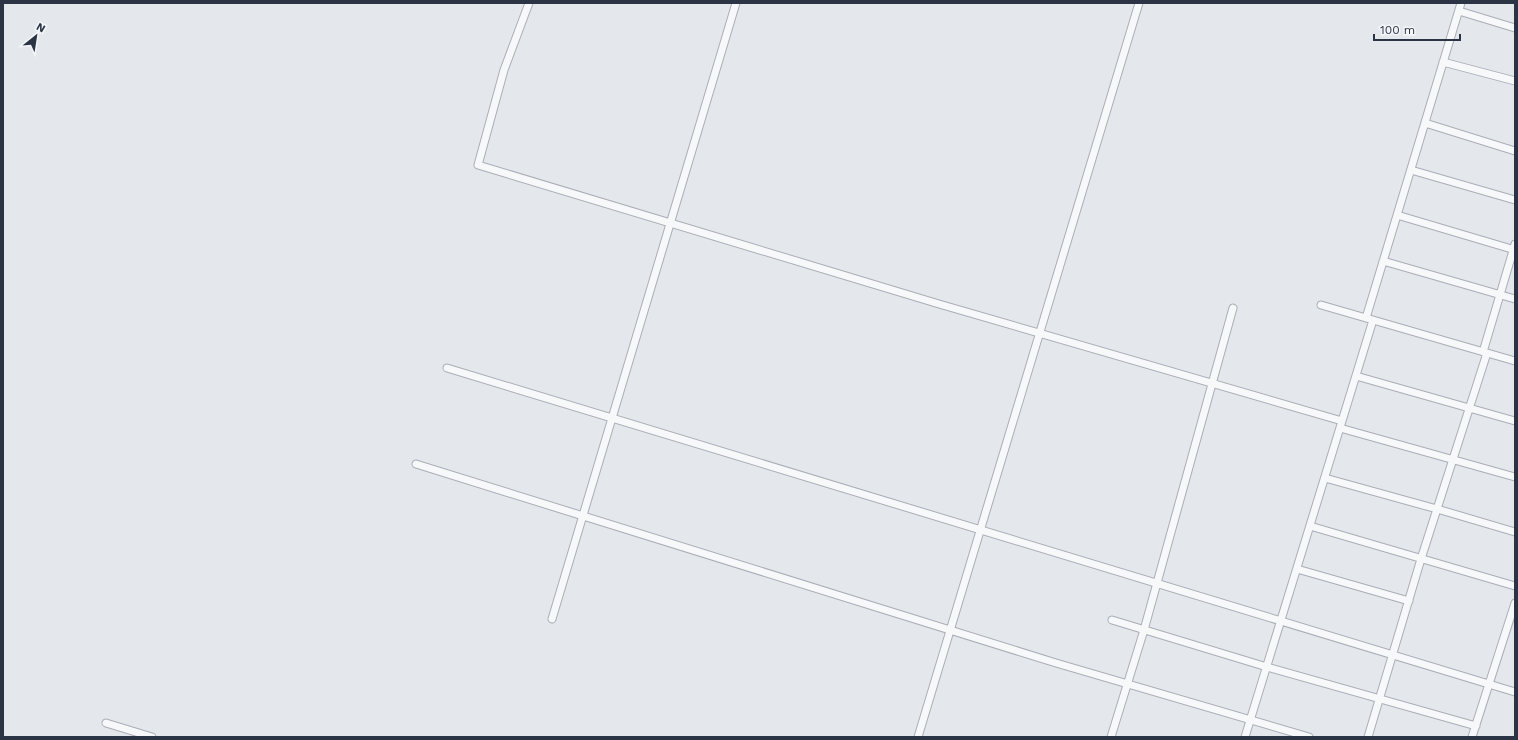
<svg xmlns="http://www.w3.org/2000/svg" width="1518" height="740" viewBox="0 0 1518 740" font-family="'Work Sans',sans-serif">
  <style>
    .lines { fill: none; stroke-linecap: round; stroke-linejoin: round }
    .minor-casing { stroke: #a9aeb7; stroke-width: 9 }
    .minor { stroke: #f7f8fa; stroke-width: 7 }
  </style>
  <rect width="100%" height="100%" fill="#e4e7ec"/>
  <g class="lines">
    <g class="minor-casing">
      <path id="minor" d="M529,3L504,70L478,165L939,304L1342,421
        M1459,11L1515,28
        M1443,62L1515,81
        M1425,123L1515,151
        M1411,170L1515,200
        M1397,215L1515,250
        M1383,261L1515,299
        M1321,305L1515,361
        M1366,318L1461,3
        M1483,352L1515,244
        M447,368L1515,692
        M1356,376L1515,421
        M1340,428L1515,477
        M416,464L1056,663L1309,737
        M1325,478L1437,509L1515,532
        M1310,526L1515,586
        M1297,569L1409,601
        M552,619L736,3
        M1112,620L1267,667L1476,726
        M106,723L152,737
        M918,737L1139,3
        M1111,737L1144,630L1233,308
        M1245,737L1373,320
        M1368,737L1421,559L1487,353
        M1472,737L1515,603"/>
    </g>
    <use href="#minor" class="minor"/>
  </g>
  <rect width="1518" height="740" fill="none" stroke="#2b3445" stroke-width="8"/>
  <g transform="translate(36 36) rotate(30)" stroke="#f4f6f9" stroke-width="3" paint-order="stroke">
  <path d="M0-3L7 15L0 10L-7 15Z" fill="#2b3445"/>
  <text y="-6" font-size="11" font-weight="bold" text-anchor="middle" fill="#2b3445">N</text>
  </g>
  <path d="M1374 34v6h86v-6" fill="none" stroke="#2b3445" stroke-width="2"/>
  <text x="1380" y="34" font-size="12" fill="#2b3445" stroke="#f4f6f9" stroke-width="3" paint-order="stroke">100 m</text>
</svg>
